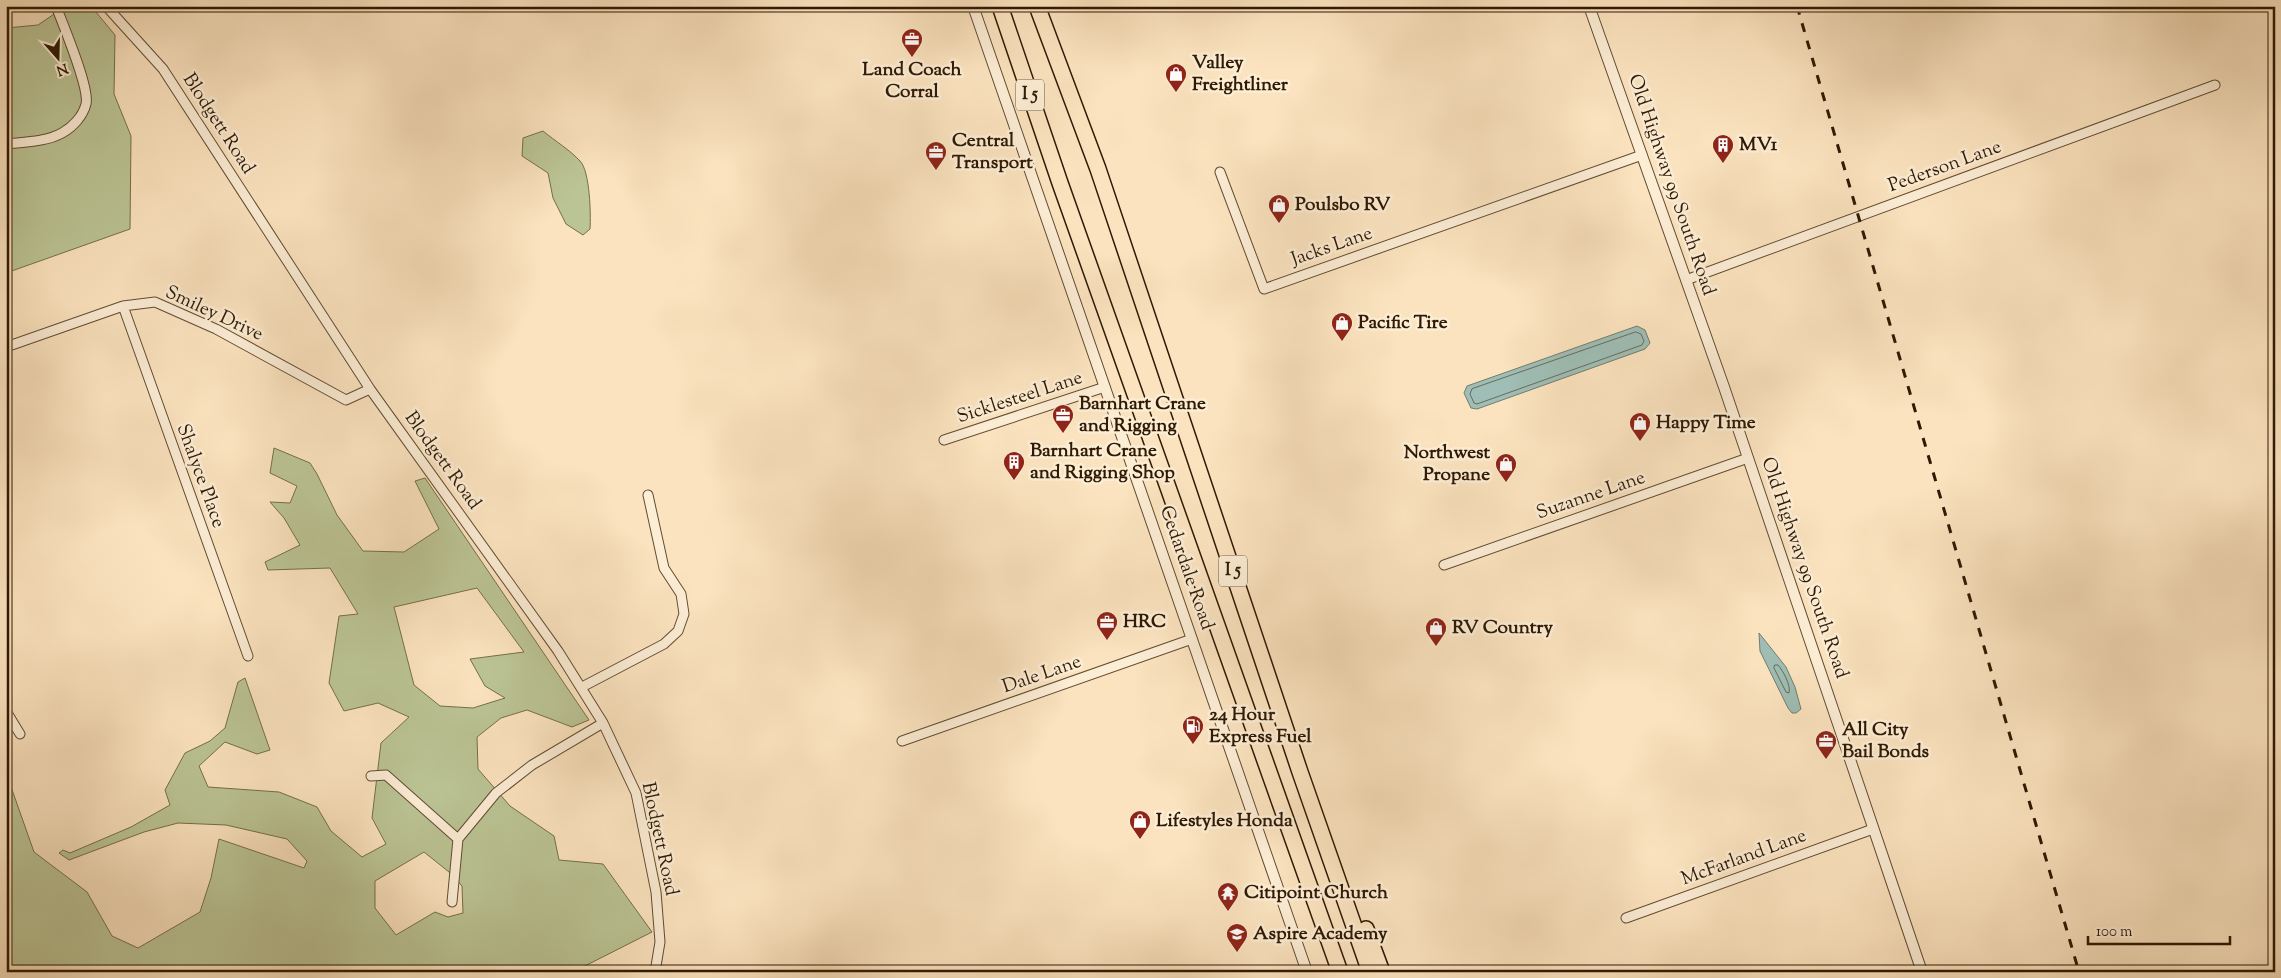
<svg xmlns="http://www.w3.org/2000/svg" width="2281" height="978" viewBox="0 0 2281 978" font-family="'Sorts Mill Goudy',serif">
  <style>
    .green { fill: #bbc495; stroke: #756e4c; fill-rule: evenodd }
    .water { fill: #9fbeb5; stroke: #727c6e }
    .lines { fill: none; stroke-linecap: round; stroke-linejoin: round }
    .shore { stroke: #676c5c; stroke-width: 1 }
    .minor-casing { stroke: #624c32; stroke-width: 11 }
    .tertiary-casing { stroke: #624c32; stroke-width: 12 }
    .motorway-casing { stroke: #2f1903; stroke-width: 18 }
    .minor { stroke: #fcedd5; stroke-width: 9 }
    .tertiary { stroke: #fcedd5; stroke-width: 10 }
    .motorway { stroke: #fbe3bf; stroke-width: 15 }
    .rail { stroke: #2f1903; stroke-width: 3; stroke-dasharray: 9 9; stroke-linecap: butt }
    .labels { text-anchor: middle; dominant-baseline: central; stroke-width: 5; stroke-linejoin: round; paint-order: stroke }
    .shield { fill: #fcedd5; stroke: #6c5942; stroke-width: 1 }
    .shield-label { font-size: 18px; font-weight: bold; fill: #2f1903 }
    .poi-label { font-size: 19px; font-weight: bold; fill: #2f1903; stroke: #fcedd5; text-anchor: start }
    .street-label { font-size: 19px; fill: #2f1903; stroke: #fcedd5 }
  </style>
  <rect width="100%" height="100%" fill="#fbe3bf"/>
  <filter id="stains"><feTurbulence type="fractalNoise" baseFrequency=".004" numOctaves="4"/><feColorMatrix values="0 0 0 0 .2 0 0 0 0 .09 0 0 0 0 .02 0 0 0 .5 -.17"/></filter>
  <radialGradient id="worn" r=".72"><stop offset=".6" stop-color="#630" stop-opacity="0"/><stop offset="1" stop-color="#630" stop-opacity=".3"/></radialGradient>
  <path class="green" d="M66,6H91L115,35L114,94L131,136L130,229L6,273V28L38,25Z
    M543,131C555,141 570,150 580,161C590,171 591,215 590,229L583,235L566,224L553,198L548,173L522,156L523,138Z
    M274,448L310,463L317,474L337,515L363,551L404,552L439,529L415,481L425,478L589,720L572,727L527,710L501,718L477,737L478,769L510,806L554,836L559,860L603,864L652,932L573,972H6V795L10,784L34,852L87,892L112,936L138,948L200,912L211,878L219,839L304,868L307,861L287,839L226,825L178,823L144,832L69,860L59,853L63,850L70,853L131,827L170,805L165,790L185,753L210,741L225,728L238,682L245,678L270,750L257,754L225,742L199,766L208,787L279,792L317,807L331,831L362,857L386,844L372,818L381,743L409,717L378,703L344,711L329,683L339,616L358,614L330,568L268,570L265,562L300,545L284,518L270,502L290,503L297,486L270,473ZM477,588L524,652L470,659L485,686L505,698L473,708L440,706L414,685L394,607ZM424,852L449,872L462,886L463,913L448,917L435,912L396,935L375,908V881Z"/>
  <path class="water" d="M1637,326L1645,330L1650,343L1645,349L1477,409L1471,408L1464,393L1467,386Z
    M1759,633L1786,667L1795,687L1801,709L1796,713H1792L1788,708L1760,651Z"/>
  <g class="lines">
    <path class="shore" d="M1636,332L1641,334L1644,341L1642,345L1477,404L1474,403L1470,394L1472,389Z
      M1775,665H1778C1784,672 1791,686 1789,693L1786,692L1774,668Z"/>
    <g class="minor-casing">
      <path id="minor" d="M106,6L163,69L370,389L558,651L603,723L636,793L656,892L660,942L655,972
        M6,144C24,142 46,142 62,133C73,127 83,116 86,104C90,88 63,25 56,6
        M1220,172L1264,289L1642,155
        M1686,280L2215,85
        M123,306L248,656
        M6,347L123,306L155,302L216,329L346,400L370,389
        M944,440L1105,387
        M1444,565L1748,458
        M582,687L664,644L678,631L684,614L681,594L664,568L648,495
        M6,711L20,734
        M902,741L1192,639
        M371,776L386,775L458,839
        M452,902L458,839L496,793L532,765L603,723
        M1626,918L1873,829"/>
    </g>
    <g class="tertiary-casing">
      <path id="tertiary" d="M973,6L1307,972
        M1589,6L1724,387L1922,972"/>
    </g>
    <g class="motorway-casing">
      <path id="motorway" d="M1000,6L1060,183L1340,972
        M1037,6L1098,169L1300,772L1370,972
        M1366,929L1382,972"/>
    </g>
    <use href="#minor" class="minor"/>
    <use href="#tertiary" class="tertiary"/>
    <use href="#motorway" class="motorway"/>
    <path class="rail" d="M1797,6L2079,972"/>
  </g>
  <defs>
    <g id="office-pin" transform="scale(1.125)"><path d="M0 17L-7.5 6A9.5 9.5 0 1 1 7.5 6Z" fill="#8f2418" stroke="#fcedd5"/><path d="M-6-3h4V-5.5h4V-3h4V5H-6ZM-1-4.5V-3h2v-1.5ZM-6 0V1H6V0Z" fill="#fff"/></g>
    <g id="shop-pin" transform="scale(1.125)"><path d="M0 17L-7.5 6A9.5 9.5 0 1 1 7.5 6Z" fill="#8f2418" stroke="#fcedd5"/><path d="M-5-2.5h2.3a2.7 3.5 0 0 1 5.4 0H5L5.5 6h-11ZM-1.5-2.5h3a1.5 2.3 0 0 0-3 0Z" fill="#fff"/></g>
    <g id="building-pin" transform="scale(1.125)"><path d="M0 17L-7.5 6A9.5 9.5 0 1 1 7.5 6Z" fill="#8f2418" stroke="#fcedd5"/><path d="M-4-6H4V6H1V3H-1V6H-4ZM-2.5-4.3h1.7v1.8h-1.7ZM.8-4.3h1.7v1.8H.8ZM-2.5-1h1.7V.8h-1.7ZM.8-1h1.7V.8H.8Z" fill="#fff"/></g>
    <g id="fuel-pin" transform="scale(1.125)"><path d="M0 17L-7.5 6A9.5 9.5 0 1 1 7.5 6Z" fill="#8f2418" stroke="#fcedd5"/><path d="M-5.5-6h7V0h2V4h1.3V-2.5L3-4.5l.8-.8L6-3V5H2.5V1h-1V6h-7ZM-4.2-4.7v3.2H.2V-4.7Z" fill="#fff"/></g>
    <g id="temple-pin" transform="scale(1.125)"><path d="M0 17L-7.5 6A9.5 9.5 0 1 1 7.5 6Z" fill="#8f2418" stroke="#fcedd5"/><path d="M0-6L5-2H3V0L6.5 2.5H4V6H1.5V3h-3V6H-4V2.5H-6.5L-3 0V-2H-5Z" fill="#fff"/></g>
    <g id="school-pin" transform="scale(1.125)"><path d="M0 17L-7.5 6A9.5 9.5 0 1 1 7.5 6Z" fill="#8f2418" stroke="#fcedd5"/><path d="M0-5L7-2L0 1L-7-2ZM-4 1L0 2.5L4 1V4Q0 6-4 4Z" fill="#fff"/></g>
  </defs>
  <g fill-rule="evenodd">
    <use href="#office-pin" x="912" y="39"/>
    <use href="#shop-pin" x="1176" y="74"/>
    <use href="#building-pin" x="1723" y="145"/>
    <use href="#office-pin" x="936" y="152"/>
    <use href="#shop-pin" x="1279" y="205"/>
    <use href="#shop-pin" x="1342" y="323"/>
    <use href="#office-pin" x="1063" y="415"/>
    <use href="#shop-pin" x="1640" y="423"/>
    <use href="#building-pin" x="1014" y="462"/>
    <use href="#shop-pin" x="1506" y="464"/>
    <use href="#office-pin" x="1107" y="622"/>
    <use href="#shop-pin" x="1436" y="628"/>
    <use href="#fuel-pin" x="1193" y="726"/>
    <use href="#office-pin" x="1826" y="741"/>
    <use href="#shop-pin" x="1140" y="821"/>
    <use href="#temple-pin" x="1228" y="893"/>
    <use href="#school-pin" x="1237" y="934"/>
  </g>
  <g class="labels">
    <g class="shield">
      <rect x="1016" y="79.5" width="28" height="31" rx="4"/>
      <rect x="1219" y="555.5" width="28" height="31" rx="4"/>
    </g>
    <g class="shield-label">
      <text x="1030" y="95">I 5</text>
      <text x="1233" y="571">I 5</text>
    </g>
    <g class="poi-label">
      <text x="1192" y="63">Valley<tspan x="1192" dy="22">Freightliner</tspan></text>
      <text x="912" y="70" text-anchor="middle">Land Coach<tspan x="912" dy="22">Corral</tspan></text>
      <text x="952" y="141">Central<tspan x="952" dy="22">Transport</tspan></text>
      <text x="1739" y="145">MV1</text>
      <text x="1295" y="205">Poulsbo RV</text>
      <text x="1358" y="323">Pacific Tire</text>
      <text x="1079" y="404">Barnhart Crane<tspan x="1079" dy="22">and Rigging</tspan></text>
      <text x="1656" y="423">Happy Time</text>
      <text x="1030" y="451">Barnhart Crane<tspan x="1030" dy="22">and Rigging Shop</tspan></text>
      <text x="1490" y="453" text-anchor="end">Northwest<tspan x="1490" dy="22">Propane</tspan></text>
      <text x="1123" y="622">HRC</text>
      <text x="1452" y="628">RV Country</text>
      <text x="1209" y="715">24 Hour<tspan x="1209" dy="22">Express Fuel</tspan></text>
      <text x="1842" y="730">All City<tspan x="1842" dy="22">Bail Bonds</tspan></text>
      <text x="1156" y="821">Lifestyles Honda</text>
      <text x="1244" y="893">Citipoint Church</text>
      <text x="1253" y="934">Aspire Academy</text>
    </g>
    <g class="street-label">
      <text transform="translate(218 124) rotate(57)">Blodgett Road</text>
      <text transform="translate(1945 167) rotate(-20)">Pederson Lane</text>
      <text transform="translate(1671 185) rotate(71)">Old Highway 99 South Road</text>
      <text transform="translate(1332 247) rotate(-19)">Jacks Lane</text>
      <text transform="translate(214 314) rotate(25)">Smiley Drive</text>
      <text transform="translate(1020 398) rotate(-18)">Sicklesteel Lane</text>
      <text transform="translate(442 461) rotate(54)">Blodgett Road</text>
      <text transform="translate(200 476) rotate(70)">Shalyce Place</text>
      <text transform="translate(1591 496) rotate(-19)">Suzanne Lane</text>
      <text transform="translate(1186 568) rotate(71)">Cedardale Road</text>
      <text transform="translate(1804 568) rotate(71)">Old Highway 99 South Road</text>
      <text transform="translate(1042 675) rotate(-19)">Dale Lane</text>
      <text transform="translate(659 839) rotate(78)">Blodgett Road</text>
      <text transform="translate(1744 858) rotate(-20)">McFarland Lane</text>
    </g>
  </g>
  <rect width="2281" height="978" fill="none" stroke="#fbe3bf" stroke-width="25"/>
  <rect x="8" y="8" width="2266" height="963" fill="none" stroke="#2f1903" stroke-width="2.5"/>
  <rect x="12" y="12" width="2256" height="953" fill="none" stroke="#2f1903"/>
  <g transform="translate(58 58) rotate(160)" stroke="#fcedd5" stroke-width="4" paint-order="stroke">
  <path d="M0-4L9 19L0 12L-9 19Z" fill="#2f1903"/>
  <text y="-8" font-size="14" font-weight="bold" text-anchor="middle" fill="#2f1903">N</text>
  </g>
  <path d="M2088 936v8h142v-8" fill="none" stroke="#2f1903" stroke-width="2.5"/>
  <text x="2096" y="936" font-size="15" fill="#2f1903" stroke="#fcedd5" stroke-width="4" paint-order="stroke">100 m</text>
  <rect width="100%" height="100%" filter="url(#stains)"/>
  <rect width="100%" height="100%" fill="url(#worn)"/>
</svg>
